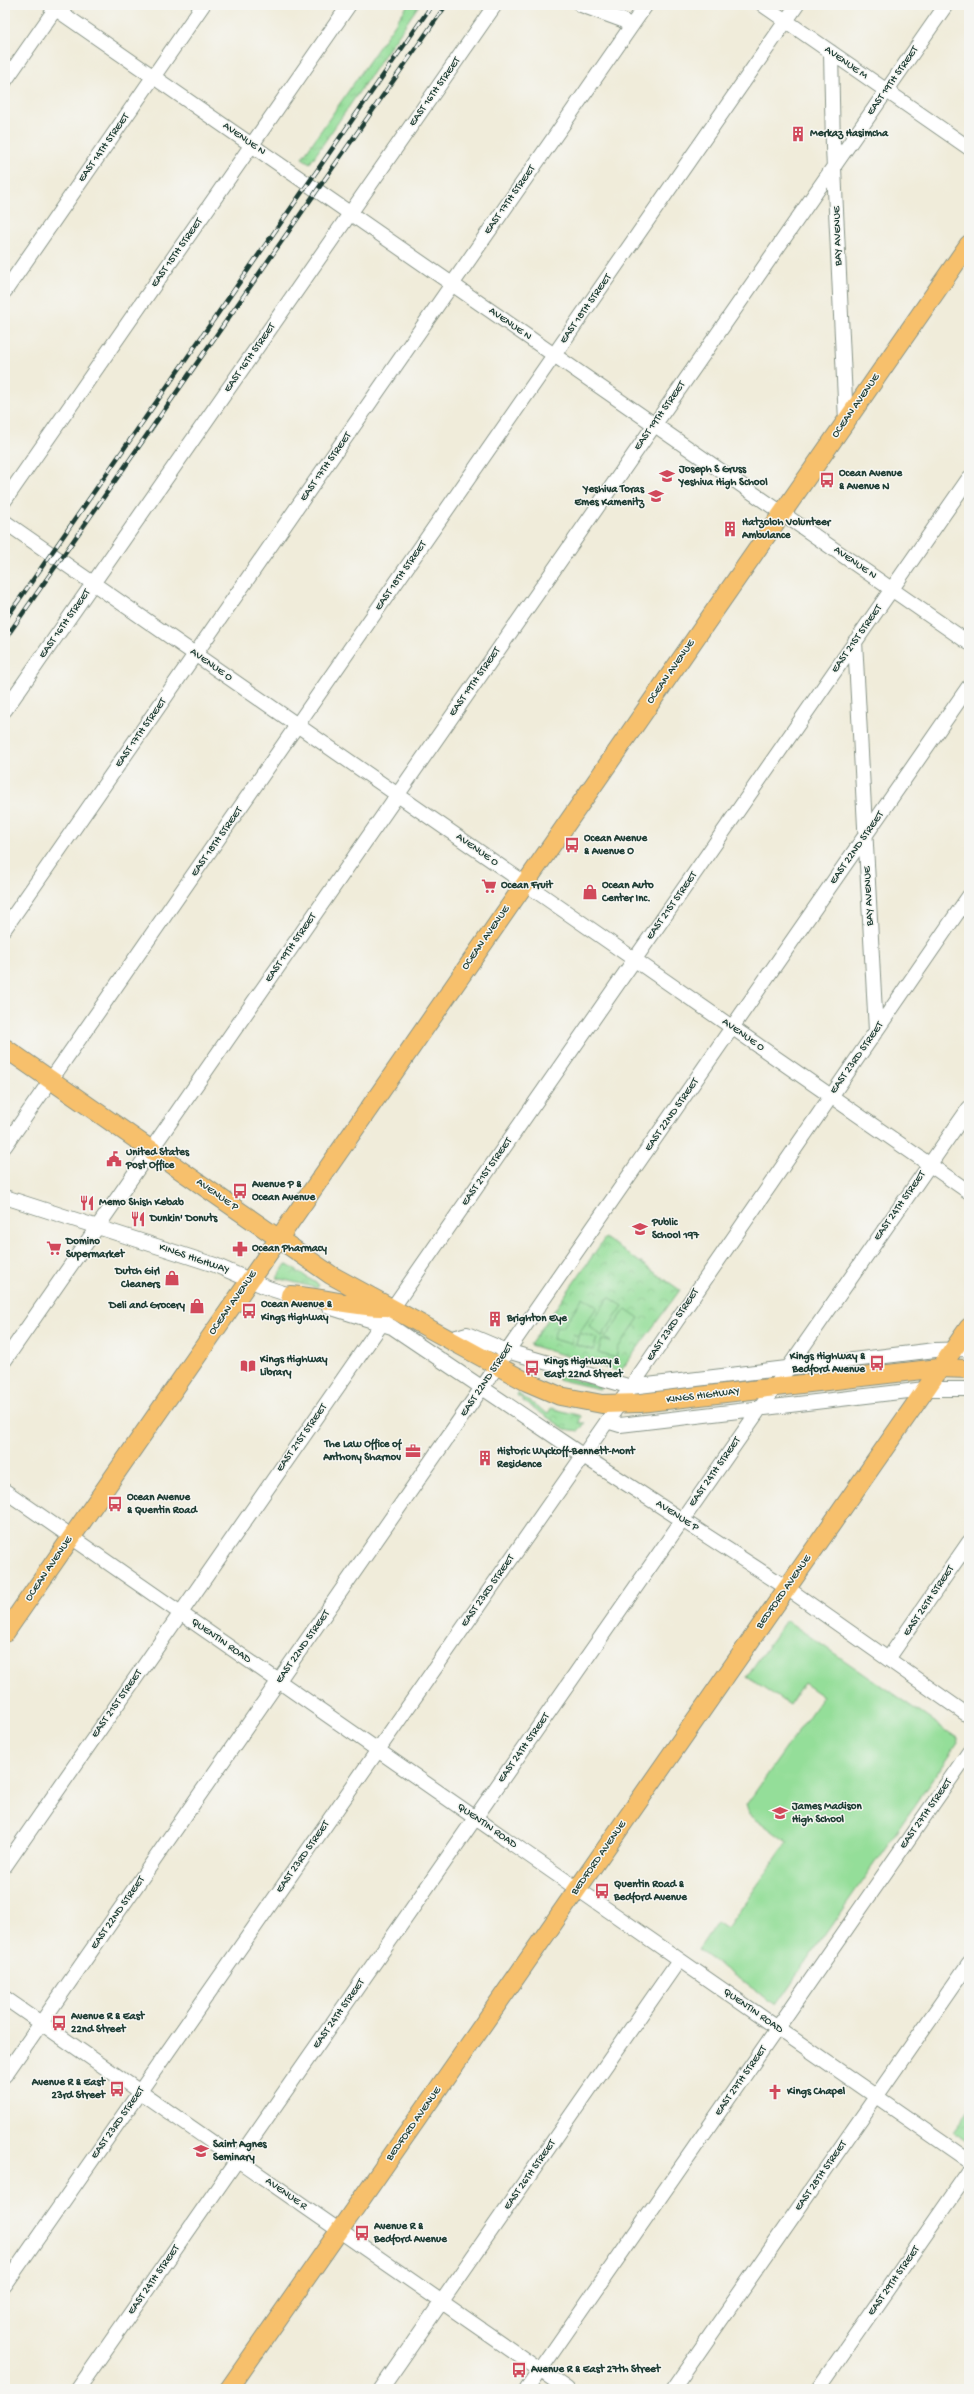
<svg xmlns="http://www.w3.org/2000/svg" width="974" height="2394" viewBox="0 0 974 2394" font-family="'Gochi Hand',sans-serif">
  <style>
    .grass { fill: url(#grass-tufts); stroke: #5a8e66 }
    .park { fill: url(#park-crowns); stroke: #5a8e66 }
    .pitch { fill: #94de99; stroke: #5a8e66 }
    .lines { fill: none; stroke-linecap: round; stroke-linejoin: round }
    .minor-casing { stroke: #889487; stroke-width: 16 }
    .major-casing { stroke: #889487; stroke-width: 20 }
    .minor { stroke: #fff; stroke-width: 14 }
    .major { stroke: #f7c06c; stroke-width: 18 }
    .rail-casing { stroke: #1f3d34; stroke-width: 4.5 }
    .rail { stroke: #f6f6f2; stroke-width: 3; stroke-dasharray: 9; stroke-linecap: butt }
    .labels { text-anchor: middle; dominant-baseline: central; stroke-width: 3; stroke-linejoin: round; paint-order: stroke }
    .street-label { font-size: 11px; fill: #1f3d34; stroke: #f6f6f2 }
    .poi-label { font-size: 11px; font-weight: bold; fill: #1f3d34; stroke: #f6f6f2; text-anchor: start }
  </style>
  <defs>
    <pattern id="grass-tufts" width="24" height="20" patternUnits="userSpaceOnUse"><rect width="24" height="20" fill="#94de99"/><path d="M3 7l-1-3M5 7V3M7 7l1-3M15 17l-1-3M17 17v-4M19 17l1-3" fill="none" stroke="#7fbf84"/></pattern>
    <pattern id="park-crowns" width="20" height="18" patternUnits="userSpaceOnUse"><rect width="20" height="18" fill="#94de99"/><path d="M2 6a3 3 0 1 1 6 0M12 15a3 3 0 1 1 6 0" fill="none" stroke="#7fbf84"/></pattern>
  </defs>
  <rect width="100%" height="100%" fill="#f6f6f2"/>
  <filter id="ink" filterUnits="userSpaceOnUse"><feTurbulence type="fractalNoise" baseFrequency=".025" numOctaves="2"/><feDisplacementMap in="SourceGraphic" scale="8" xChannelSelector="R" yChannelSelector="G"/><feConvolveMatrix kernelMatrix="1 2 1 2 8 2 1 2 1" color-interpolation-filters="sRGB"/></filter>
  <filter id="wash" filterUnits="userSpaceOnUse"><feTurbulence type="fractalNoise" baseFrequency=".012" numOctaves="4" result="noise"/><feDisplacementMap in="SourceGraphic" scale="16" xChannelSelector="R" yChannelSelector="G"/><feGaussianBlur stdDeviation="0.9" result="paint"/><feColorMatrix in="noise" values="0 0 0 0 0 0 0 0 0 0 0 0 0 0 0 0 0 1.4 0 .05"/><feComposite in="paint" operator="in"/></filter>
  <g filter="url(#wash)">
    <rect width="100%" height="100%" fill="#f0ecda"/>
    <path class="grass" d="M408,5H419L310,163L302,158Z
      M561,1376L600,1386V1389L557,1379Z
      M969,2110V2143L953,2132Z"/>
    <path class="park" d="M605,1238L680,1290L620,1372L530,1345Z
      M286,1264L319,1285L317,1288L277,1278Z
      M517,1393L548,1414L551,1408L581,1416L579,1423H585L579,1431L565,1429L523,1401V1399L516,1395Z"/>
    <path class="pitch" d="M583,1297L597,1307L579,1333L597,1338L593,1350L576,1345L579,1333L577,1336L573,1334L571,1344L553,1339L557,1326L565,1328L563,1327Z
      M609,1297L623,1306L602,1336L589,1326Z
      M626,1309L639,1318L618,1348L616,1358L598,1353L602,1340L611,1342L605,1338Z
      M786,1620L957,1738L958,1743L776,2005L698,1950L717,1922L727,1929L787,1842L749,1814L746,1805L823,1696L804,1683L789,1705L747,1676Z"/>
  </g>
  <g filter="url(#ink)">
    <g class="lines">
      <g class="minor-casing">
        <path id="minor" d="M50,5L969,643
          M581,5L622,20L631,26
          M763,5L969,148
          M831,52L833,147L846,421
          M5,81L58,5
          M5,291L203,5
          M5,500L349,5
          M5,522L969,1192
          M855,641L876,1031
          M5,710L495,5
          M5,928L646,5
          M5,1146L797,5
          M5,1197L215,1265L268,1288L299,1298
          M329,1307L392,1327L582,1455L787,1588L969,1716
          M450,1339L467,1334L507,1351L631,1387L935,1350L969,1349
          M5,1360L946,5
          M607,1421L620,1425L925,1389H969
          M5,1491L969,2161
          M888,1659L969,1542
          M5,1866L969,478
          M5,1998L567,2389
          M5,2075L969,686
          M5,2285L631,1387L969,896
          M78,2389L969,1108
          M381,2389L679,1960
          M527,2389L969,1752
          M673,2389L969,1963
          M818,2389L969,2172"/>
      </g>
      <g class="major-casing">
        <path id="major" d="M5,1048L331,1275L527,1382L560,1396L602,1404L640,1403L939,1368L969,1369
          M290,1295C323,1297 355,1308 388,1307
          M5,1633L969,244
          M229,2389L969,1327"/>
      </g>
      <use href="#minor" class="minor"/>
      <use href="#major" class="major"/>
      <g class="rail-casing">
        <path id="rail" d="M5,620L432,5
          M5,639L446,5"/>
      </g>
      <use href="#rail" class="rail"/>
    </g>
  </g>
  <defs>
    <g id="building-bare" transform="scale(1.2)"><path d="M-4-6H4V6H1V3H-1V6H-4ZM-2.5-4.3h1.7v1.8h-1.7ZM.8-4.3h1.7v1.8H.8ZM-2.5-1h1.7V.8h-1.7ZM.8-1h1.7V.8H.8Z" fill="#d1495b" stroke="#f6f6f2" stroke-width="2.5" paint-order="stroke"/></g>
    <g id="school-bare" transform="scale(1.2)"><path d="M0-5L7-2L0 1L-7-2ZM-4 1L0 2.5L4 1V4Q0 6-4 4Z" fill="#d1495b" stroke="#f6f6f2" stroke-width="2.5" paint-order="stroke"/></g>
    <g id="bus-bare" transform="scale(1.2)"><path d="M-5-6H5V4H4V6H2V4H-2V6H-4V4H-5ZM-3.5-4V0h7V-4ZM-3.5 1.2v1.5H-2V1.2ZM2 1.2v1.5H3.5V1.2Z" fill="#d1495b" stroke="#f6f6f2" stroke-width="2.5" paint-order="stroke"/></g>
    <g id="supermarket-bare" transform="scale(1.2)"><path d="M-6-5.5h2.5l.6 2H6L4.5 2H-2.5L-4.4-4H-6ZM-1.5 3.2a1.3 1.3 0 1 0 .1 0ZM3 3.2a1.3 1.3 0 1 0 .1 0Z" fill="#d1495b" stroke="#f6f6f2" stroke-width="2.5" paint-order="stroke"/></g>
    <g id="shop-bare" transform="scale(1.2)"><path d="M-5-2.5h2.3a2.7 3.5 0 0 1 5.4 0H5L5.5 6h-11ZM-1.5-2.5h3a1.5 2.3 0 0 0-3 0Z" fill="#d1495b" stroke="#f6f6f2" stroke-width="2.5" paint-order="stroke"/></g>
    <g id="civic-bare" transform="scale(1.2)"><path d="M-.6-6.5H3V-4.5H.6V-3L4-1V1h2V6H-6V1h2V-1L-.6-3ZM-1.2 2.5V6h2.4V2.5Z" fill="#d1495b" stroke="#f6f6f2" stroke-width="2.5" paint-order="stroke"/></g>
    <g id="restaurant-bare" transform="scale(1.2)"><path d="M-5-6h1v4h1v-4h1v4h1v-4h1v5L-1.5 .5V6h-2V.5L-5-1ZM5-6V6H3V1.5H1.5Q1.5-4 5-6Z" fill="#d1495b" stroke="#f6f6f2" stroke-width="2.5" paint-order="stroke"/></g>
    <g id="pharmacy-bare" transform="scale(1.2)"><path d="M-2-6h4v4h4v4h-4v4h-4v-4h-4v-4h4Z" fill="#d1495b" stroke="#f6f6f2" stroke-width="2.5" paint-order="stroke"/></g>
    <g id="library-bare" transform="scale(1.2)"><path d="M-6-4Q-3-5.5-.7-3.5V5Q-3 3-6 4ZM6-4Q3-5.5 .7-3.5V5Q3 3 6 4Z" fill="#d1495b" stroke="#f6f6f2" stroke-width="2.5" paint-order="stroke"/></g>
    <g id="office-bare" transform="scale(1.2)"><path d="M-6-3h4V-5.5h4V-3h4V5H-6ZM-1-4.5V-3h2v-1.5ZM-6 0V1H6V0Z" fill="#d1495b" stroke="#f6f6f2" stroke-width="2.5" paint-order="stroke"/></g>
    <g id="church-bare" transform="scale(1.2)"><path d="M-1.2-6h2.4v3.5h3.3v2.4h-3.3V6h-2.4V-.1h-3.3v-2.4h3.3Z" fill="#d1495b" stroke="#f6f6f2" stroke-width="2.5" paint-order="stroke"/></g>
  </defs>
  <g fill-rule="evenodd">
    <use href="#building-bare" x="798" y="134"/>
    <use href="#school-bare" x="667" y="476"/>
    <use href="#bus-bare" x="827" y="480"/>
    <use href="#school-bare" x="656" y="496"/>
    <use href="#building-bare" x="730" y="529"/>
    <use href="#bus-bare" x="572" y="845"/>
    <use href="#supermarket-bare" x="489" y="886"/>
    <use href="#shop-bare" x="590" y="892"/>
    <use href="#civic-bare" x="114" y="1159"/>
    <use href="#bus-bare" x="240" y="1191"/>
    <use href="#restaurant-bare" x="87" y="1203"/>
    <use href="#restaurant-bare" x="138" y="1219"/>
    <use href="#school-bare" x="640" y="1229"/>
    <use href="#supermarket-bare" x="54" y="1248"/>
    <use href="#pharmacy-bare" x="240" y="1249"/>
    <use href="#shop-bare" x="172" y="1278"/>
    <use href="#shop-bare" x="197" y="1306"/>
    <use href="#bus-bare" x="249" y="1311"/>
    <use href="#building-bare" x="495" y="1319"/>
    <use href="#bus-bare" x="877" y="1363"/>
    <use href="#library-bare" x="248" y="1366"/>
    <use href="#bus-bare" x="532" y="1368"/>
    <use href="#office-bare" x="413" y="1451"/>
    <use href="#building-bare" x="485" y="1458"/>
    <use href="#bus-bare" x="115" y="1504"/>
    <use href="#school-bare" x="780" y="1813"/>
    <use href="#bus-bare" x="602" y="1891"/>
    <use href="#bus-bare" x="59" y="2023"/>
    <use href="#bus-bare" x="117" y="2089"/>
    <use href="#church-bare" x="775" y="2092"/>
    <use href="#school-bare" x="201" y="2151"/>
    <use href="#bus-bare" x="362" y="2233"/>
    <use href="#bus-bare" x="519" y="2370"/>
  </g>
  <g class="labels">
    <g class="street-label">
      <text transform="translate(846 63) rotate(35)">AVENUE M</text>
      <text transform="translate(893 81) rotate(-55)">EAST 19TH STREET</text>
      <text transform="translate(435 92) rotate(-55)">EAST 16TH STREET</text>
      <text transform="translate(244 139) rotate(35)">AVENUE N</text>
      <text transform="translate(104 148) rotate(-55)">EAST 14TH STREET</text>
      <text transform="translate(510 200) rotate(-55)">EAST 17TH STREET</text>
      <text transform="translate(838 236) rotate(-92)">BAY AVENUE</text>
      <text transform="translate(177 253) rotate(-55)">EAST 15TH STREET</text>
      <text transform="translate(586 309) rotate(-55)">EAST 18TH STREET</text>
      <text transform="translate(510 324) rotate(35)">AVENUE N</text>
      <text transform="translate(250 358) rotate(-55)">EAST 16TH STREET</text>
      <text transform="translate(856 406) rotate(-55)">OCEAN AVENUE</text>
      <text transform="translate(660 416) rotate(-55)">EAST 19TH STREET</text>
      <text transform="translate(326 467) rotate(-55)">EAST 17TH STREET</text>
      <text transform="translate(855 563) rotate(35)">AVENUE N</text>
      <text transform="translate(401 576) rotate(-55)">EAST 18TH STREET</text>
      <text transform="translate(65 624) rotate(-55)">EAST 16TH STREET</text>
      <text transform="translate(857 639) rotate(-55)">EAST 21ST STREET</text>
      <text transform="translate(211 665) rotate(35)">AVENUE O</text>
      <text transform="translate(671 672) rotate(-55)">OCEAN AVENUE</text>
      <text transform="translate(475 682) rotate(-55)">EAST 19TH STREET</text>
      <text transform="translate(141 733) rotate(-55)">EAST 17TH STREET</text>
      <text transform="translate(217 842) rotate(-55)">EAST 18TH STREET</text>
      <text transform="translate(857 848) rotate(-55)">EAST 22ND STREET</text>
      <text transform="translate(477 850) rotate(35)">AVENUE O</text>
      <text transform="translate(869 896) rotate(-93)">BAY AVENUE</text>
      <text transform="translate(672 906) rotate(-55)">EAST 21ST STREET</text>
      <text transform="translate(486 938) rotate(-55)">OCEAN AVENUE</text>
      <text transform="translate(291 948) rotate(-55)">EAST 19TH STREET</text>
      <text transform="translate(743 1035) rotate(35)">AVENUE O</text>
      <text transform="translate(857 1058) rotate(-55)">EAST 23RD STREET</text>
      <text transform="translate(672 1115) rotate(-55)">EAST 22ND STREET</text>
      <text transform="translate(487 1172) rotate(-55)">EAST 21ST STREET</text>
      <text transform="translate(217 1195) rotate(35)">AVENUE P</text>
      <text transform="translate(900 1206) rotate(-55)">EAST 24TH STREET</text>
      <text transform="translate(194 1259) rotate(19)">KINGS HIGHWAY</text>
      <text transform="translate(233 1303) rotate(-55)">OCEAN AVENUE</text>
      <text transform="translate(673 1325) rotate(-56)">EAST 23RD STREET</text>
      <text transform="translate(487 1380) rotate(-56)">EAST 22ND STREET</text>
      <text transform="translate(703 1396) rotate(-7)">KINGS HIGHWAY</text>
      <text transform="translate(302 1438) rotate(-55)">EAST 21ST STREET</text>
      <text transform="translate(715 1472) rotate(-55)">EAST 24TH STREET</text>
      <text transform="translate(677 1516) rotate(33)">AVENUE P</text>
      <text transform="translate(49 1569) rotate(-56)">OCEAN AVENUE</text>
      <text transform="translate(488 1591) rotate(-55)">EAST 23RD STREET</text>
      <text transform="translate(784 1592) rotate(-55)">BEDFORD AVENUE</text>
      <text transform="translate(929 1601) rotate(-56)">EAST 26TH STREET</text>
      <text transform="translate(221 1641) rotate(35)">QUENTIN ROAD</text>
      <text transform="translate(303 1647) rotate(-55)">EAST 22ND STREET</text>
      <text transform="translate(117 1704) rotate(-55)">EAST 21ST STREET</text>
      <text transform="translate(524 1748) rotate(-55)">EAST 24TH STREET</text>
      <text transform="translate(926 1814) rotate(-55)">EAST 27TH STREET</text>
      <text transform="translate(487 1826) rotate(35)">QUENTIN ROAD</text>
      <text transform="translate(303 1857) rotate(-55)">EAST 23RD STREET</text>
      <text transform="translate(599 1858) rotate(-55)">BEDFORD AVENUE</text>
      <text transform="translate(118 1913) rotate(-55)">EAST 22ND STREET</text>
      <text transform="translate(753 2011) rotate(35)">QUENTIN ROAD</text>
      <text transform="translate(339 2014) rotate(-55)">EAST 24TH STREET</text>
      <text transform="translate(741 2081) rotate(-55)">EAST 27TH STREET</text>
      <text transform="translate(118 2123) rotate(-55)">EAST 23RD STREET</text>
      <text transform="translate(414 2124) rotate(-55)">BEDFORD AVENUE</text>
      <text transform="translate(530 2175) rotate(-55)">EAST 26TH STREET</text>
      <text transform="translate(821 2176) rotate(-55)">EAST 28TH STREET</text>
      <text transform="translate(286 2194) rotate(35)">AVENUE R</text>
      <text transform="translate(154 2280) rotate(-55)">EAST 24TH STREET</text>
      <text transform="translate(894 2281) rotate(-55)">EAST 29TH STREET</text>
    </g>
    <g class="poi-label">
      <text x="810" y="134">Merkaz Hasimcha</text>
      <text x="679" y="470">Joseph S Gruss<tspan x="679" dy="13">Yeshiva High School</tspan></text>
      <text x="839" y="474">Ocean Avenue<tspan x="839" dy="13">&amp; Avenue N</tspan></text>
      <text x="644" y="490" text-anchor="end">Yeshiva Toras<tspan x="644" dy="13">Emes Kamenitz</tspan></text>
      <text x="742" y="523">Hatzoloh Volunteer<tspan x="742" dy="13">Ambulance</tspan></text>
      <text x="584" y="839">Ocean Avenue<tspan x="584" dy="13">&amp; Avenue O</tspan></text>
      <text x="501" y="886">Ocean Fruit</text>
      <text x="602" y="886">Ocean Auto<tspan x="602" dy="13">Center Inc.</tspan></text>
      <text x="126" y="1153">United States<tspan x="126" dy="13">Post Office</tspan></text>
      <text x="252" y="1185">Avenue P &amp;<tspan x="252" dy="13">Ocean Avenue</tspan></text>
      <text x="99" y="1203">Memo Shish Kebab</text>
      <text x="150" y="1219">Dunkin' Donuts</text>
      <text x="652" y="1223">Public<tspan x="652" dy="13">School 197</tspan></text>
      <text x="66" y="1242">Domino<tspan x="66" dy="13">Supermarket</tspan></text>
      <text x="252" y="1249">Ocean Pharmacy</text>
      <text x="160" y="1272" text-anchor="end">Dutch Girl<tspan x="160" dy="13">Cleaners</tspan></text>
      <text x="261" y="1305">Ocean Avenue &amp;<tspan x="261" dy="13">Kings Highway</tspan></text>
      <text x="185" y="1306" text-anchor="end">Deli and Grocery</text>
      <text x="507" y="1319">Brighton Eye</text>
      <text x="865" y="1357" text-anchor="end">Kings Highway &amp;<tspan x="865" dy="13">Bedford Avenue</tspan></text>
      <text x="260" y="1360">Kings Highway<tspan x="260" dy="13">Library</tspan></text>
      <text x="544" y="1362">Kings Highway &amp;<tspan x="544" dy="13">East 22nd Street</tspan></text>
      <text x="401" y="1445" text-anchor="end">The Law Office of<tspan x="401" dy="13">Anthony Sharnov</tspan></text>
      <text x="497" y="1452">Historic Wyckoff-Bennett-Mont<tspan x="497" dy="13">Residence</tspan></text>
      <text x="127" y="1498">Ocean Avenue<tspan x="127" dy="13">&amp; Quentin Road</tspan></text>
      <text x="792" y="1807">James Madison<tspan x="792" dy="13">High School</tspan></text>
      <text x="614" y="1885">Quentin Road &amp;<tspan x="614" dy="13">Bedford Avenue</tspan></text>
      <text x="71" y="2017">Avenue R &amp; East<tspan x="71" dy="13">22nd Street</tspan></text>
      <text x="105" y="2083" text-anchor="end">Avenue R &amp; East<tspan x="105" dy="13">23rd Street</tspan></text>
      <text x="787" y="2092">Kings Chapel</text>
      <text x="213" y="2145">Saint Agnes<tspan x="213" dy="13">Seminary</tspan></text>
      <text x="374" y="2227">Avenue R &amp;<tspan x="374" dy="13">Bedford Avenue</tspan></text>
      <text x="531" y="2370">Avenue R &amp; East 27th Street</text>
    </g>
  </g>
  <rect width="974" height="2394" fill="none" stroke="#f6f6f2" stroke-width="20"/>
</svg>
